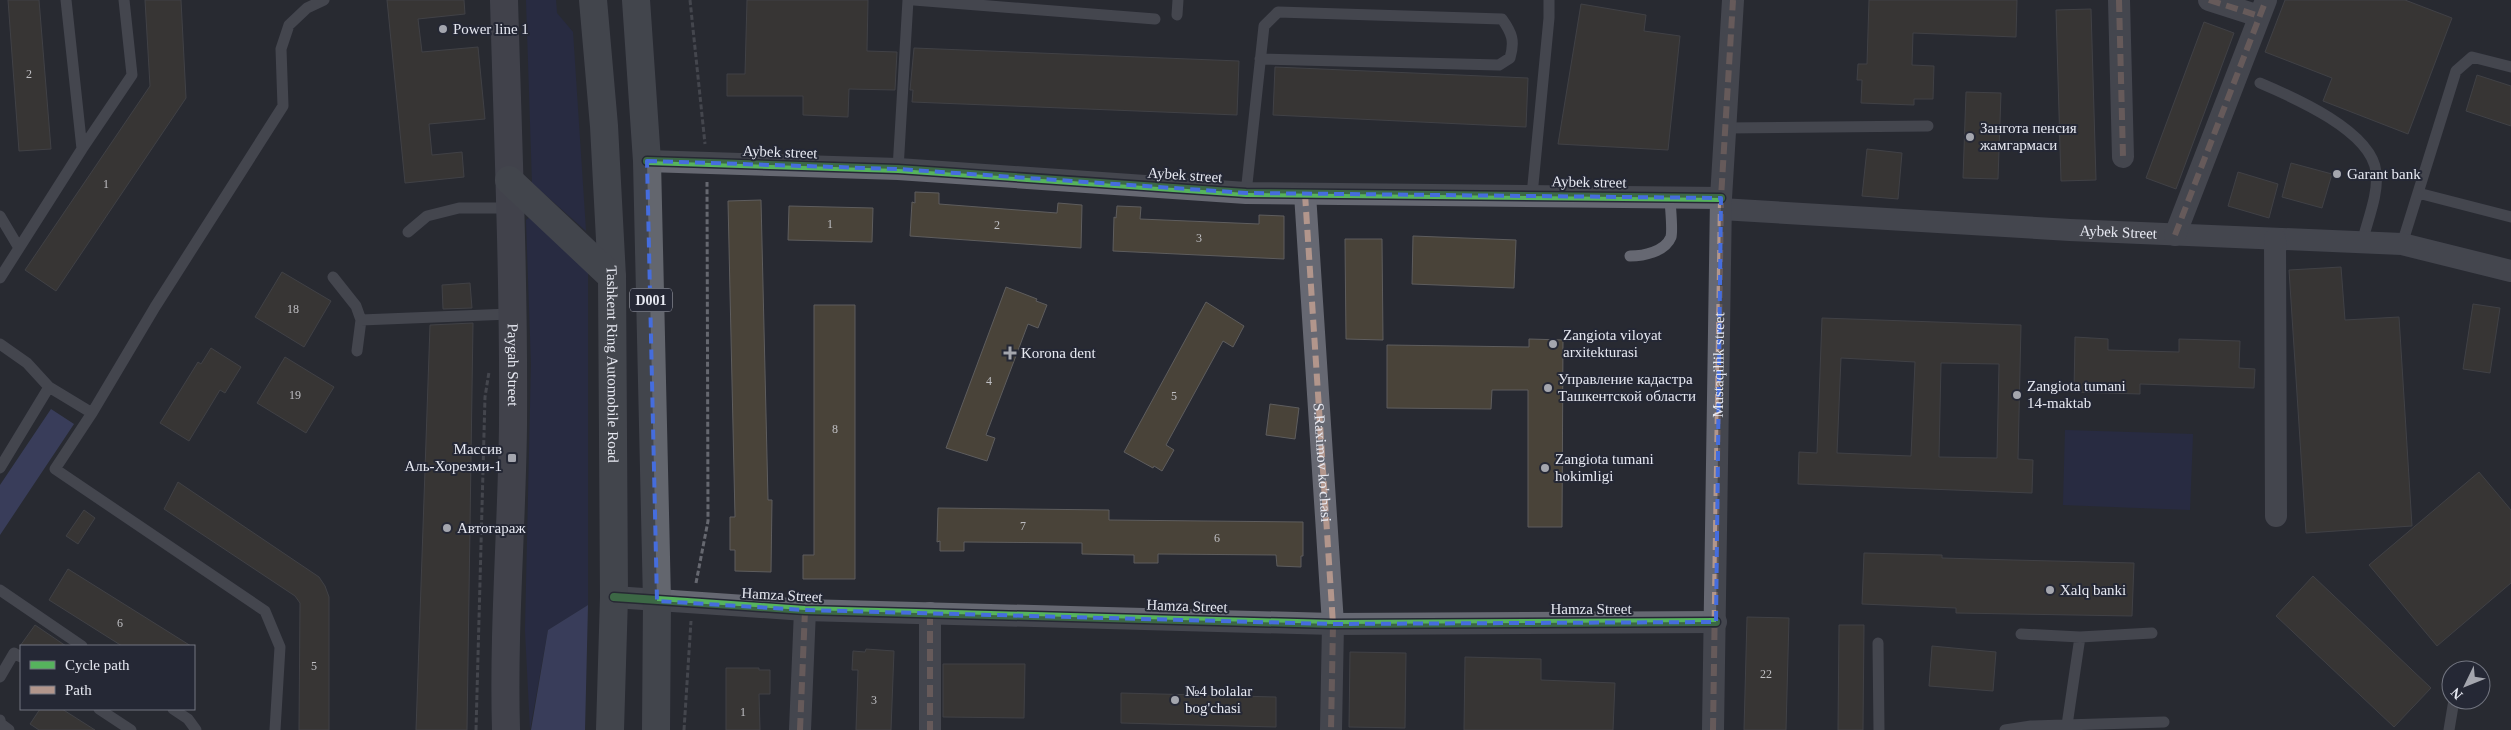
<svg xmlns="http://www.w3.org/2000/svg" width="2511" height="730" viewBox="0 0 2511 730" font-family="Georgia,serif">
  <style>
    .green { fill: #282d56 }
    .forest { fill: #4e568c }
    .building { fill: #494339; stroke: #5e5d5e; fill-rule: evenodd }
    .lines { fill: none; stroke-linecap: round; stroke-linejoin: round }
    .path { stroke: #666870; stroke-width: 3; stroke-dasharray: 5 2.5; stroke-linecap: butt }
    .lane { stroke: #666872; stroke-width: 11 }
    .street { stroke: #666872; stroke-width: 22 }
    .secondary { stroke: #5f616c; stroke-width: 28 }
    .highway { stroke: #63666e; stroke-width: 28 }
    .quiet { stroke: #b2968c; stroke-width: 6; stroke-dasharray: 12 6; stroke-linecap: butt }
    .cycleway-casing { stroke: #252835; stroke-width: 11 }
    .cycleway { stroke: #56b35d; stroke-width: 8 }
    .marked { fill: none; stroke: #456ddd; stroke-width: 4; stroke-dasharray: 10 6; stroke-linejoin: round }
    .poi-dot { fill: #a4a6ae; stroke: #252835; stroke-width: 2 }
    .labels { text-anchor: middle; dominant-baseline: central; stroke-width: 4; stroke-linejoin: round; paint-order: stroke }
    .number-label { font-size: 12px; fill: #bfbfc3 }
    .shield { fill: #252835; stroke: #acaeb9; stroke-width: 1 }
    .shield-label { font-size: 14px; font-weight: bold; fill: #e6e8f1 }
    .poi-label { font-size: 15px; fill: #e6e8f1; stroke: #252835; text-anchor: start }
    .street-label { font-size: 15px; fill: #e6e8f1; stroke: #252835 }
  </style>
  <rect width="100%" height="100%" fill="#282a32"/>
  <path class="green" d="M526,0H556L557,13L573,32L586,231L532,183Z
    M534,214L588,267V605L548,630L530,730L525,630L531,364L526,220Z
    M2065,430L2193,434L2190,510L2063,505Z"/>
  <path class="forest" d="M51,409L74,424L0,535V485Z
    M588,605L585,730H531L548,630Z"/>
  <path class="building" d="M8,0H39L51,149L19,151Z
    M145,0H181L186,98L56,291L25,270L150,86Z
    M387,0H464L465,14L418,19L422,52L478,47L485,119L429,124L432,155L462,152L464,177L405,183Z
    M747,0H868L867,51L897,52L895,90L849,89L848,117L803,115V96H727V74H745Z
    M1869,0H2017L2016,37L1913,33L1912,65L1934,66L1933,99H1914V105L1861,103L1862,80H1857L1858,64H1867Z
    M2285,0H2405L2452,18L2408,134L2323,101L2332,78L2265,52Z
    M1581,4L1646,15L1644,31L1680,36L1668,150L1558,144Z
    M2091,9L2096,180L2061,181L2056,10Z
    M2204,22L2234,33L2176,189L2146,178Z
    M914,48L1239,61L1237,115L912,102L913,90H910Z
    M1275,67L1528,78L1526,127L1273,115Z
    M2477,75L2511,86V126L2466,111Z
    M1966,92L2001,93L1998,179L1963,178Z
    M1867,149L1902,153L1898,199L1862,196Z
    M2291,163L2332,174L2322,208L2282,197Z
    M2238,172L2278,184L2269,218L2228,206Z
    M915,192L939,193V204L1057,213L1058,203L1082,205L1081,248L910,236L912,202L915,203Z
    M761,200L768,500H772L771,572L735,571V550H730V517H735L728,201Z
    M789,206L873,208L872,242L788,240Z
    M1117,206L1141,207L1140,219L1259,224V215L1284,216V259L1113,251L1114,217L1116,218Z
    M1413,236L1516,240L1514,288L1412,284Z
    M1345,239H1382L1383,340L1346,339Z
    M2341,267L2345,320L2399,317L2412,526L2306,533L2289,270Z
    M282,272L331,301L304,347L255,317Z
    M470,283L472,308L443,309L442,285Z
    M1006,287L1037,299L1036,301L1047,305L1038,328L1028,324L986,435L995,438L987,461L946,448Z
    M1206,302L1244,326L1233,347L1223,341L1166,445L1174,450L1162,471L1154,466L1153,468L1124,452Z
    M2473,304L2500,308L2490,373L2463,369Z
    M814,305H855V579H803V555H814Z
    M1822,318L2021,325L2018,459L2033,460L2032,493L1798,484L1799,452L1817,453ZM1841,358L1915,362L1911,456L1837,453ZM1941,363L1999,364L1997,458L1939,457Z
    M473,323L467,730H416L430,325Z
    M2075,337L2108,339V350L2179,352V339L2240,341L2239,368L2255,369L2254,388L2140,384V394L2074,392Z
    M1529,339L1563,340L1562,527H1528V390H1492L1491,409L1387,408V345L1529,347Z
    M211,348L241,367L225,393L220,390L189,441L160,423L198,362L201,364Z
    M285,357L334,387L306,433L257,403Z
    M1270,404L1299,408L1295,439L1266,435Z
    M2479,472L2511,510V583L2437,646L2369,565Z
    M178,482L319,577L325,586L329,597V730H299L300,603L295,596L164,509Z
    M938,508L1109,510V520L1303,522V556H1301V567L1277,566L1276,555L1158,554V563H1134V555L1082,554V543L964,542V551H940V541L937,542Z
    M84,510L95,518L78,544L66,536Z
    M1864,553L1942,555V558L2013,560L2134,563L2132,616L1956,613V608L1862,604Z
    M68,569L191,646H122L49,600Z
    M2313,576L2431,688L2394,727L2276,616Z
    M1747,617L1789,618L1786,730H1744Z
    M35,625L66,646H20Z
    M1839,625H1864L1863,730H1838Z
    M1932,646L1996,652L1993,691L1929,686Z
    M866,649L894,651L891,730H856L858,670H852L853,651L865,652Z
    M1350,652L1406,653L1405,728L1349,727Z
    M1465,657L1541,659V680L1615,683L1613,730H1464Z
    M943,664H1025L1024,718L943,717Z
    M726,668H759V670H770V694H759L760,730H726Z
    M1121,693L1276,697V727L1121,723Z
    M40,709H62L95,730H39L30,724Z"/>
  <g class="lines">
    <path class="path" d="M690,0L705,144
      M696,583L708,521L707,182
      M476,730L485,397L489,372
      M684,730L691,621"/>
    <path class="lane" d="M66,0L82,149
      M914,0L1155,19
      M1177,15L1178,0
      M2260,83C2293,97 2372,131 2376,172C2379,194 2367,221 2362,243
      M1725,128L1928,126
      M898,169L908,0
      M1246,193L1264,26L1278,12L1502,19C1512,33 1515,41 1510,58L1499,65L1260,59
      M2418,193L2511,217
      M1532,195L1549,18V0
      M0,216L19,248
      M408,232L427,216L459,208H511
      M2402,244L2456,71L2472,57L2511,67
      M1630,256C1643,256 1665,252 1671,237C1673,229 1670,206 1670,197
      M333,277L356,306L361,320L357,351
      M0,278L82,149L132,75L124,0
      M361,320L512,314
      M0,344L27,363L49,387L0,468
      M49,387L92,413
      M0,590L82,646
      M2021,634L2080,637L2152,633
      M1878,643L1879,730
      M2460,670V667
      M0,677L14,653L21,657
      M99,709L131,730
      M173,709L188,719L196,730
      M0,720L1,724L9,730
      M2067,725L2080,637
      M275,730L280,647L265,611L55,469L92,413L155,307L283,106L281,49L289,25L307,8L324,0
      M2005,730L2031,726L2164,722
      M2449,730L2454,700"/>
    <g class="street">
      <path d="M2119,0L2123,157"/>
      <path d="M2209,0L2259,16"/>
      <path d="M647,161L898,169L1246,193L1721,198"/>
      <path d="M1305,194L1333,624L1331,730"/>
      <path id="s1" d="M1721,209L2070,230L2402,244L2511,271"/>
      <path d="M2175,235L2266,0"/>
      <path d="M2275,239L2276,516"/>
      <path d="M614,597L805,610L1333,624L1716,622"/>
      <path d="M930,613V730"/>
      <path d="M800,730L805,610"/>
      <path d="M1713,730L1721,198L1733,0"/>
    </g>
    <path class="secondary" id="s2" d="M504,0C508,141 514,282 513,424C512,526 503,628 506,730"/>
    <g class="highway">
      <path id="s3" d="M593,0L604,126L612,277L614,597L610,730"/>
      <path d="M636,0L647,161L657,601L656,730"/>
      <path d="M509,180L612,277"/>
    </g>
    <g class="quiet">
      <path d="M2119,0L2123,157"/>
      <path d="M2209,0L2259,16"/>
      <path id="s4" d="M1305,194L1333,624L1331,730"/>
      <path d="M2175,235L2266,0"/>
      <path d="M930,613V730"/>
      <path d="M800,730L805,610"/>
      <path id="s5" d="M1713,730L1721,198L1733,0"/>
    </g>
    <g class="cycleway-casing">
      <path id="cycleway" d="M647,161L898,169L1246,193L1721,198
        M614,597L805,610L1333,624L1716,622"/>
    </g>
    <use href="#cycleway" class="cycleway"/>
  </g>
  <path d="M0 0H2511V730H0ZM647,161L898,169L1246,193L1721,198L1716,622L1333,624L805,610L657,601Z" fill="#282a32" fill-opacity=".55" fill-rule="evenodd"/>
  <path class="marked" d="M647,161L898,169L1246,193L1721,198L1716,622L1333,624L805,610L657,601Z"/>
  <g class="poi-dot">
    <circle cx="443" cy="29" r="5"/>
    <circle cx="1970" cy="137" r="5"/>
    <circle cx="2337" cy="174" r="5"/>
    <circle cx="1553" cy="344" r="5"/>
    <path d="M1007.5 345.5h5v5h5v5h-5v5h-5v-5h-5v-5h5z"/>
    <circle cx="1548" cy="388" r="5"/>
    <circle cx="2017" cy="395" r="5"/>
    <rect x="507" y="453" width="10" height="10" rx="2.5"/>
    <circle cx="1545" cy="468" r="5"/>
    <circle cx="447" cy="528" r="5"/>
    <circle cx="2050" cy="590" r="5"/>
    <circle cx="1175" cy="700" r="5"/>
  </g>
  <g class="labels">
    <g class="number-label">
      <text x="29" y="74">2</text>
      <text x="106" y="184">1</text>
      <text x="830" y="224">1</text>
      <text x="997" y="225">2</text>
      <text x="1199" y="238">3</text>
      <text x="293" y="309">18</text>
      <text x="989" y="381">4</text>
      <text x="295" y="395">19</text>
      <text x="1174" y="396">5</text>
      <text x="835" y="429">8</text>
      <text x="1023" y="526">7</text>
      <text x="1217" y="538">6</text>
      <text x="120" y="623">6</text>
      <text x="314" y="666">5</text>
      <text x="1766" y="674">22</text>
      <text x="874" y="700">3</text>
      <text x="743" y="712">1</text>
    </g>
    <rect class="shield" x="630" y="288.5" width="42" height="23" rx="4"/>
    <g class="shield-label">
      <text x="651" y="300">D001</text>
    </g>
    <g class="poi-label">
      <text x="453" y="29">Power line 1</text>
      <text x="1980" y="128">Зангота пенсия<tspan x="1980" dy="17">жамгармаси</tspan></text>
      <text x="2347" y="174">Garant bank</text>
      <text x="1563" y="335">Zangiota viloyat<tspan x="1563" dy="17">arxitekturasi</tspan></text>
      <text x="1021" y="353">Korona dent</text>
      <text x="1558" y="379">Управление кадастра<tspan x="1558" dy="17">Ташкентской области</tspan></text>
      <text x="2027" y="386">Zangiota tumani<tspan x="2027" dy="17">14-maktab</tspan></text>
      <text x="502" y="449" text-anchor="end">Массив<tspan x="502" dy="17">Аль-Хорезми-1</tspan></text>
      <text x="1555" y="459">Zangiota tumani<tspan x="1555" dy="17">hokimligi</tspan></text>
      <text x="457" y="528">Автогараж</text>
      <text x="2060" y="590">Xalq banki</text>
      <text x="1185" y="691">№4 bolalar<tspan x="1185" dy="17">bog'chasi</tspan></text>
    </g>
    <g class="street-label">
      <text transform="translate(780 152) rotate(2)">Aybek street</text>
      <text transform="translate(1185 175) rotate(4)">Aybek street</text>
      <text transform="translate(1589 182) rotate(1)">Aybek street</text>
      <text stroke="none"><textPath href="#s1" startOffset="398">Aybek Street</textPath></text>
      <text stroke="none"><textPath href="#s2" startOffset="365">Paygah Street</textPath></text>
      <text stroke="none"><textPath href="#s3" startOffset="365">Tashkent Ring Automobile Road</textPath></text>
      <text stroke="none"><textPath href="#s5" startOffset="365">Mustaqillik street</textPath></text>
      <text stroke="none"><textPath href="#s4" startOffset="269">S.Raximov ko'chasi</textPath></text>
      <text transform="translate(782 595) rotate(3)">Hamza Street</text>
      <text transform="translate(1187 606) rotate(2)">Hamza Street</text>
      <text x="1591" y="609">Hamza Street</text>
    </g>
  </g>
  <rect x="20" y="645" width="175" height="65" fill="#252835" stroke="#727580"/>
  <rect x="30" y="661" width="25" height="8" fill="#56b35d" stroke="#727580"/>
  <text x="65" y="670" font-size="15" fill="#e6e8f1">Cycle path</text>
  <rect x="30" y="686" width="25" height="8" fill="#b2968c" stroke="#727580"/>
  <text x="65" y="695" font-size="15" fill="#e6e8f1">Path</text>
  <g transform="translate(2466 685) rotate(227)"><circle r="24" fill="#252835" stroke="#727580"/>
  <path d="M0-4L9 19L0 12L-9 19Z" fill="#a4a6ae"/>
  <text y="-8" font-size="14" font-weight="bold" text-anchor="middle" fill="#e6e8f1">N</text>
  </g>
</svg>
